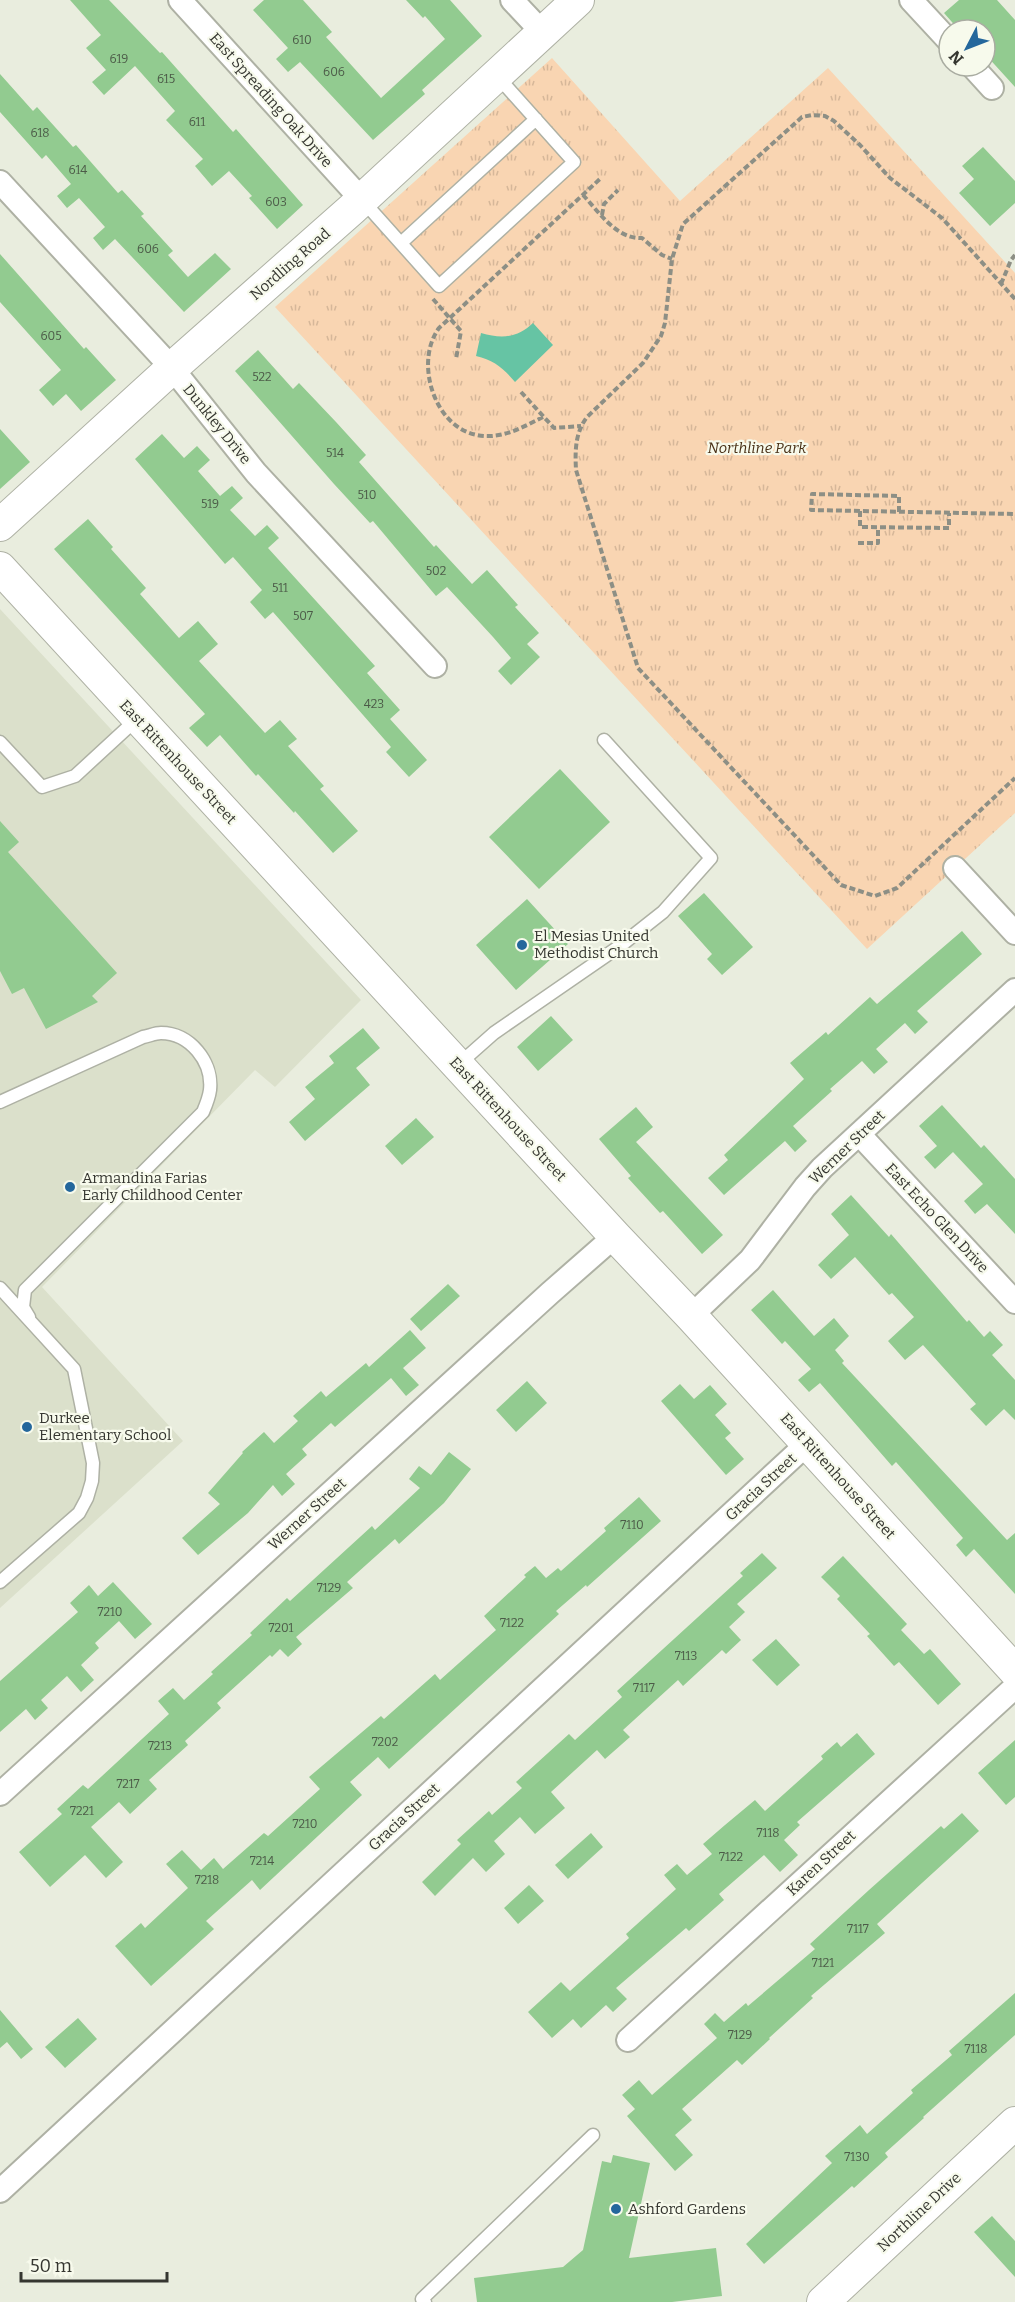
<svg xmlns="http://www.w3.org/2000/svg" width="1015" height="2302" viewBox="0 0 1015 2302" font-family="Bitter,serif">
  <style>
    .built { fill: #dbe0cb }
    .park { fill: url(#park-tufts) }
    .water { fill: #66c4a4 }
    .building { fill: #92cb90 }
    .lines { fill: none; stroke-linecap: round; stroke-linejoin: round }
    .lane-casing { stroke: #aeb1a4; stroke-width: 15 }
    .street-casing { stroke: #aeb1a4; stroke-width: 26 }
    .secondary-casing { stroke: #aeb1a4; stroke-width: 34 }
    .path { stroke: #8d8f85; stroke-width: 4; stroke-dasharray: 6 3; stroke-linecap: butt }
    .lane { stroke: #fff; stroke-width: 12 }
    .street { stroke: #fff; stroke-width: 22 }
    .secondary { stroke: #fff; stroke-width: 32 }
    .poi-dot { fill: #24679c; stroke: #f7faec; stroke-width: 2 }
    .labels { text-anchor: middle; dominant-baseline: central; stroke-width: 4.5; stroke-linejoin: round; paint-order: stroke }
    .number-label { font-size: 12px; fill: #4c5b48 }
    .street-label { font-size: 15px; fill: #353630; stroke: #f7faec }
    .park-label { font-size: 15px; font-style: italic; fill: #4a3218; stroke: #f7faec }
    .poi-label { font-size: 15px; fill: #353630; stroke: #f7faec; text-anchor: start }
  </style>
  <defs>
    <pattern id="park-tufts" width="24" height="20" patternUnits="userSpaceOnUse" patternTransform="scale(1.5)"><rect width="24" height="20" fill="#f9d5b2"/><path d="M3 7l-1-3M5 7V3M7 7l1-3M15 17l-1-3M17 17v-4M19 17l1-3" fill="none" stroke="#d6b799"/></pattern>
  </defs>
  <rect width="100%" height="100%" fill="#e9edde"/>
  <path class="built" d="M0,609L361,1000L275,1087L255,1070L42,1287L183,1441L0,1608Z"/>
  <path class="park" d="M552,58L680,201L828,68L1015,273V813L867,949L275,307Z"/>
  <path class="water" d="M533,323L553,345L515,382C503,368 494,360 476,356L481,333C502,339 517,338 533,323Z"/>
  <path class="building" d="M70,0H109L160,53L162,52L233,132L236,129L303,205L277,229L249,198L252,196L229,171L212,186L195,166L203,159L166,120L175,111L135,66L104,95L92,82L106,70L86,48L101,35Z
    M264,0H303L332,32L326,37L381,98L445,39L425,16L423,18L406,0H450L482,36L422,90L425,94L373,140L300,62L288,72L276,59L288,48L253,10Z
    M959,0H997L1015,20V87L985,54V30H959L944,13Z
    M0,74L33,111L37,107L73,147L76,145L118,193L122,190L144,214L141,216L173,251L168,255L188,277L215,253L231,269L184,312L115,239L103,250L93,238L105,227L79,198L67,208L57,196L71,184L46,155L42,159L0,112Z
    M983,147L1015,181V203L990,226L959,193L974,179L962,166Z
    M0,254L84,349L86,347L116,380L81,411L66,394L53,406L39,390L61,370L0,302Z
    M258,350L293,389L299,383L336,422L366,455L359,462L434,547L436,545L472,584L487,570L518,605L515,607L539,633L527,644L540,657L511,685L498,671L511,658L493,637L447,587L436,596L373,521L370,523L334,484L235,371Z
    M0,429L30,462L0,489Z
    M162,434L184,458L197,446L210,460L198,471L220,496L232,486L243,498L230,510L255,536L267,525L279,538L268,548L375,666L367,673L400,710L390,719L427,760L409,777L386,752L391,747L273,612L265,619L250,602L262,590L233,557L225,564L135,459Z
    M88,519L113,547L111,549L146,588L140,594L179,638L198,621L218,644L199,661L265,733L280,720L297,739L288,746L324,786L320,789L358,831L333,853L295,811L294,813L258,774L256,776L220,735L207,747L189,728L205,714L54,549Z
    M560,769L610,822L539,889L489,837Z
    M0,821L19,842L8,852L117,973L92,996L98,1002L46,1029L24,988L12,994L0,971Z
    M704,893L753,947L722,975L707,959L712,954L678,916Z
    M527,899L568,944L516,990L476,945Z
    M962,931L982,954L917,1011L928,1022L915,1034L905,1023L876,1049L888,1062L874,1074L862,1061L830,1089L832,1091L793,1126L807,1141L795,1152L785,1141L724,1195L708,1178L728,1160L724,1155L804,1079L790,1063L826,1032L828,1035L870,997L877,1004Z
    M551,1016L573,1040L538,1071L517,1047Z
    M363,1028L380,1048L356,1068L370,1085L305,1141L289,1122L315,1099L305,1087L334,1063L329,1056Z
    M942,1105L981,1148L984,1145L1015,1179V1234L987,1204L975,1214L964,1201L983,1184L953,1152L935,1169L924,1157L937,1146L919,1126Z
    M636,1107L653,1127L636,1142L723,1235L702,1254L663,1211L660,1213L628,1178L631,1176L599,1139Z
    M416,1118L434,1137L402,1165L385,1146Z
    M851,1195L889,1237L891,1234L967,1322L969,1320L984,1337L990,1331L1003,1345L992,1355L1015,1380V1420L1004,1409L986,1426L970,1409L976,1404L923,1345L905,1360L888,1341L914,1317L892,1293L889,1295L855,1257L831,1279L818,1265L849,1235L831,1214Z
    M448,1284L460,1296L421,1331L410,1319Z
    M773,1290L814,1336L834,1318L849,1336L835,1350L844,1361L842,1363L1007,1540L1015,1533V1594L974,1549L966,1557L956,1545L963,1538L896,1462L892,1466L820,1383L809,1392L798,1380L811,1369L785,1341L782,1344L751,1310Z
    M410,1330L426,1348L403,1368L419,1385L406,1396L391,1378L335,1427L331,1423L302,1449L307,1455L286,1474L295,1484L282,1496L273,1485L248,1513L198,1555L182,1538L220,1504L208,1493L243,1453L242,1452L264,1432L274,1443L298,1421L293,1416L321,1391L326,1397L366,1363L369,1367Z
    M527,1381L547,1403L516,1432L496,1410Z
    M680,1384L694,1399L710,1385L727,1404L715,1415L731,1433L725,1438L744,1459L726,1475L661,1401Z
    M449,1452L471,1469L444,1503L399,1544L395,1539L347,1582L353,1588L296,1637L302,1644L288,1657L280,1649L272,1657L270,1655L217,1703L221,1708L185,1741L188,1745L149,1780L157,1789L130,1814L119,1802L91,1827L123,1862L106,1878L85,1855L50,1887L19,1852L62,1814L57,1809L83,1785L88,1789L169,1714L158,1701L173,1688L184,1700L213,1674L211,1672L252,1635L250,1633L287,1598L290,1601L372,1526L375,1530L420,1488L409,1479L419,1466L431,1475Z
    M639,1497L661,1521L587,1587L586,1585L556,1611L559,1614L389,1769L378,1757L350,1782L362,1795L260,1890L252,1880L206,1921L214,1929L151,1986L115,1946L141,1923L145,1928L188,1888L166,1864L182,1850L201,1870L214,1858L223,1869L264,1833L268,1836L320,1789L309,1777L381,1716L384,1719L435,1674L440,1680L496,1630L484,1616L526,1577L524,1575L535,1566L546,1578L558,1568L561,1571L606,1531L604,1528Z
    M762,1553L777,1568L737,1604L745,1612L729,1627L741,1640L726,1654L722,1650L683,1686L678,1680L623,1730L630,1737L605,1759L597,1750L551,1792L565,1808L535,1834L520,1817L494,1841L505,1854L486,1872L473,1858L435,1896L422,1882L461,1844L457,1840L489,1811L492,1815L522,1788L516,1782L569,1734L575,1740L622,1697L617,1691L743,1576L740,1573Z
    M843,1556L907,1624L901,1630L924,1654L930,1649L961,1684L938,1705L899,1662L894,1666L867,1636L870,1634L837,1599L840,1596L821,1577Z
    M113,1582L152,1624L135,1639L119,1621L95,1643L99,1648L81,1665L94,1680L81,1692L67,1676L41,1700L48,1708L35,1720L26,1709L0,1732V1681L78,1612L70,1603L89,1585L98,1596Z
    M776,1639L800,1665L777,1686L752,1660Z
    M857,1733L875,1754L797,1822L800,1825L784,1840L798,1855L780,1872L764,1855L719,1894L724,1900L689,1931L686,1928L616,1988L627,1999L613,2012L606,2005L581,2028L573,2019L552,2038L528,2012L561,1982L570,1991L629,1938L626,1934L676,1889L664,1875L677,1864L687,1875L712,1854L703,1844L725,1825L755,1800L765,1811L823,1759L821,1756L837,1742L841,1747Z
    M1015,1740V1797L1006,1805L978,1773Z
    M962,1813L979,1831L877,1924L885,1933L811,1996L813,1998L769,2038L770,2039L742,2065L737,2060L682,2109L692,2120L675,2135L693,2155L675,2171L627,2116L635,2109L622,2095L639,2080L652,2095L717,2038L704,2024L715,2013L724,2022L746,2003L748,2006L815,1949L810,1944L869,1890L941,1826L944,1829Z
    M591,1833L603,1847L568,1879L555,1865Z
    M529,1885L544,1901L518,1924L504,1908Z
    M1015,1993V2035L923,2117L924,2118L885,2153L888,2157L854,2188L852,2186L764,2264L746,2244L832,2163L825,2156L860,2125L867,2134L913,2093L911,2090L952,2055L949,2051Z
    M0,2010L33,2049L21,2059L7,2042L0,2048Z
    M78,2018L97,2039L65,2068L45,2047Z
    M613,2155L650,2163L629,2258L716,2248L722,2296L672,2302H477L474,2278L563,2267L583,2250L602,2161L611,2163Z
    M992,2216L1015,2241V2277L974,2232Z"/>
  <g class="lines">
    <g class="lane-casing">
      <path id="lane" d="M363,201L439,286L574,162L497,76
        M401,243L536,119
        M0,742L42,787L75,776L138,718
        M459,1064L494,1033L620,946L663,912L711,858L604,740
        M0,1102L143,1037C149,1036 155,1033 161,1033C190,1033 213,1062 210,1090C209,1098 206,1105 203,1112L25,1290L23,1307L29,1317
        M0,1288L74,1369L93,1463L92,1481L87,1498L79,1513L0,1582
        M425,2302L422,2299L593,2135"/>
    </g>
    <g class="street-casing">
      <path id="street" d="M180,0L362,200
        M512,0L543,33
        M911,0L949,41
        M972,66L992,88
        M0,182L172,368L256,473L435,666
        M955,868L1015,933
        M859,1134L1015,1302
        M691,1316L750,1260L805,1187L822,1168L1015,990
        M0,1794L550,1293L615,1236
        M628,2040L1015,1687
        M0,2191L808,1443"/>
    </g>
    <g class="secondary-casing">
      <path id="secondary" d="M0,525L172,368L352,209L578,0
        M0,568L615,1236L691,1316L1015,1671
        M823,2302L1015,2123"/>
    </g>
    <path class="path" d="M583,195C599,212 616,239 642,238L662,255L672,259
      M602,215L604,204L618,190
      M1001,284L1011,260L1015,255
      M433,299L461,331L456,359
      M1015,299L942,218L890,178L860,145L834,121L825,116L812,115L802,117L683,224L672,259L665,323L661,336L643,363L587,417C575,433 575,451 576,470L638,668L841,885L875,896L897,888L1015,778
      M521,392L554,428L581,426
      M543,417C523,427 501,440 477,435C434,427 414,362 439,328L601,178
      M860,511V527L949,528V513
      M899,512V496L812,494L811,510L1015,514
      M858,543H878V527"/>
    <use href="#lane" class="lane"/>
    <use href="#street" class="street"/>
    <use href="#secondary" class="secondary"/>
  </g>
  <g class="poi-dot">
    <circle cx="522" cy="945" r="6"/>
    <circle cx="70" cy="1187" r="6"/>
    <circle cx="27" cy="1427" r="6"/>
    <circle cx="616" cy="2209" r="6"/>
  </g>
  <g class="labels">
    <g class="number-label">
      <text x="302" y="40">610</text>
      <text x="119" y="59">619</text>
      <text x="334" y="72">606</text>
      <text x="166" y="79">615</text>
      <text x="197" y="122">611</text>
      <text x="40" y="133">618</text>
      <text x="78" y="170">614</text>
      <text x="276" y="202">603</text>
      <text x="148" y="249">606</text>
      <text x="51" y="336">605</text>
      <text x="262" y="377">522</text>
      <text x="335" y="453">514</text>
      <text x="367" y="495">510</text>
      <text x="210" y="504">519</text>
      <text x="436" y="571">502</text>
      <text x="280" y="588">511</text>
      <text x="303" y="616">507</text>
      <text x="374" y="704">423</text>
      <text x="632" y="1525">7110</text>
      <text x="329" y="1588">7129</text>
      <text x="110" y="1612">7210</text>
      <text x="512" y="1623">7122</text>
      <text x="281" y="1628">7201</text>
      <text x="686" y="1656">7113</text>
      <text x="644" y="1688">7117</text>
      <text x="385" y="1742">7202</text>
      <text x="160" y="1746">7213</text>
      <text x="128" y="1784">7217</text>
      <text x="82" y="1811">7221</text>
      <text x="305" y="1824">7210</text>
      <text x="768" y="1833">7118</text>
      <text x="731" y="1857">7122</text>
      <text x="262" y="1861">7214</text>
      <text x="207" y="1880">7218</text>
      <text x="858" y="1929">7117</text>
      <text x="823" y="1963">7121</text>
      <text x="740" y="2035">7129</text>
      <text x="976" y="2049">7118</text>
      <text x="857" y="2157">7130</text>
    </g>
    <g class="street-label">
      <text transform="translate(271 100) rotate(48)">East Spreading Oak Drive</text>
      <text transform="translate(290 264) rotate(-41)">Nordling Road</text>
      <text transform="translate(217 424) rotate(51)">Dunkley Drive</text>
      <text transform="translate(178 762) rotate(47)">East Rittenhouse Street</text>
      <text transform="translate(508 1119) rotate(47)">East Rittenhouse Street</text>
      <text transform="translate(847 1147) rotate(-44)">Werner Street</text>
      <text transform="translate(937 1218) rotate(47)">East Echo Glen Drive</text>
      <text transform="translate(838 1476) rotate(48)">East Rittenhouse Street</text>
      <text transform="translate(761 1487) rotate(-43)">Gracia Street</text>
      <text transform="translate(307 1514) rotate(-42)">Werner Street</text>
      <text transform="translate(404 1817) rotate(-43)">Gracia Street</text>
      <text transform="translate(821 1863) rotate(-43)">Karen Street</text>
      <text transform="translate(919 2212) rotate(-43)">Northline Drive</text>
    </g>
    <g class="park-label">
      <text x="757" y="448">Northline Park</text>
    </g>
    <g class="poi-label">
      <text x="534" y="936">El Mesias United<tspan x="534" dy="17">Methodist Church</tspan></text>
      <text x="82" y="1178">Armandina Farias<tspan x="82" dy="17">Early Childhood Center</tspan></text>
      <text x="39" y="1418">Durkee<tspan x="39" dy="17">Elementary School</tspan></text>
      <text x="628" y="2209">Ashford Gardens</text>
    </g>
  </g>
  <g transform="translate(967 48) rotate(228)"><circle r="28" fill="#f7faec" stroke="#a9aca1" stroke-width="1.5"/>
  <path d="M0-4.5L10 22L0 15L-10 22Z" fill="#24679c"/>
  <text y="-9" font-size="16" font-weight="bold" text-anchor="middle" fill="#353630">N</text>
  </g>
  <path d="M21 2272v9h146v-9" fill="none" stroke="#353630" stroke-width="3"/>
  <text x="30" y="2272" font-size="18" fill="#353630" stroke="#f7faec" stroke-width="4.5" paint-order="stroke">50 m</text>
</svg>
